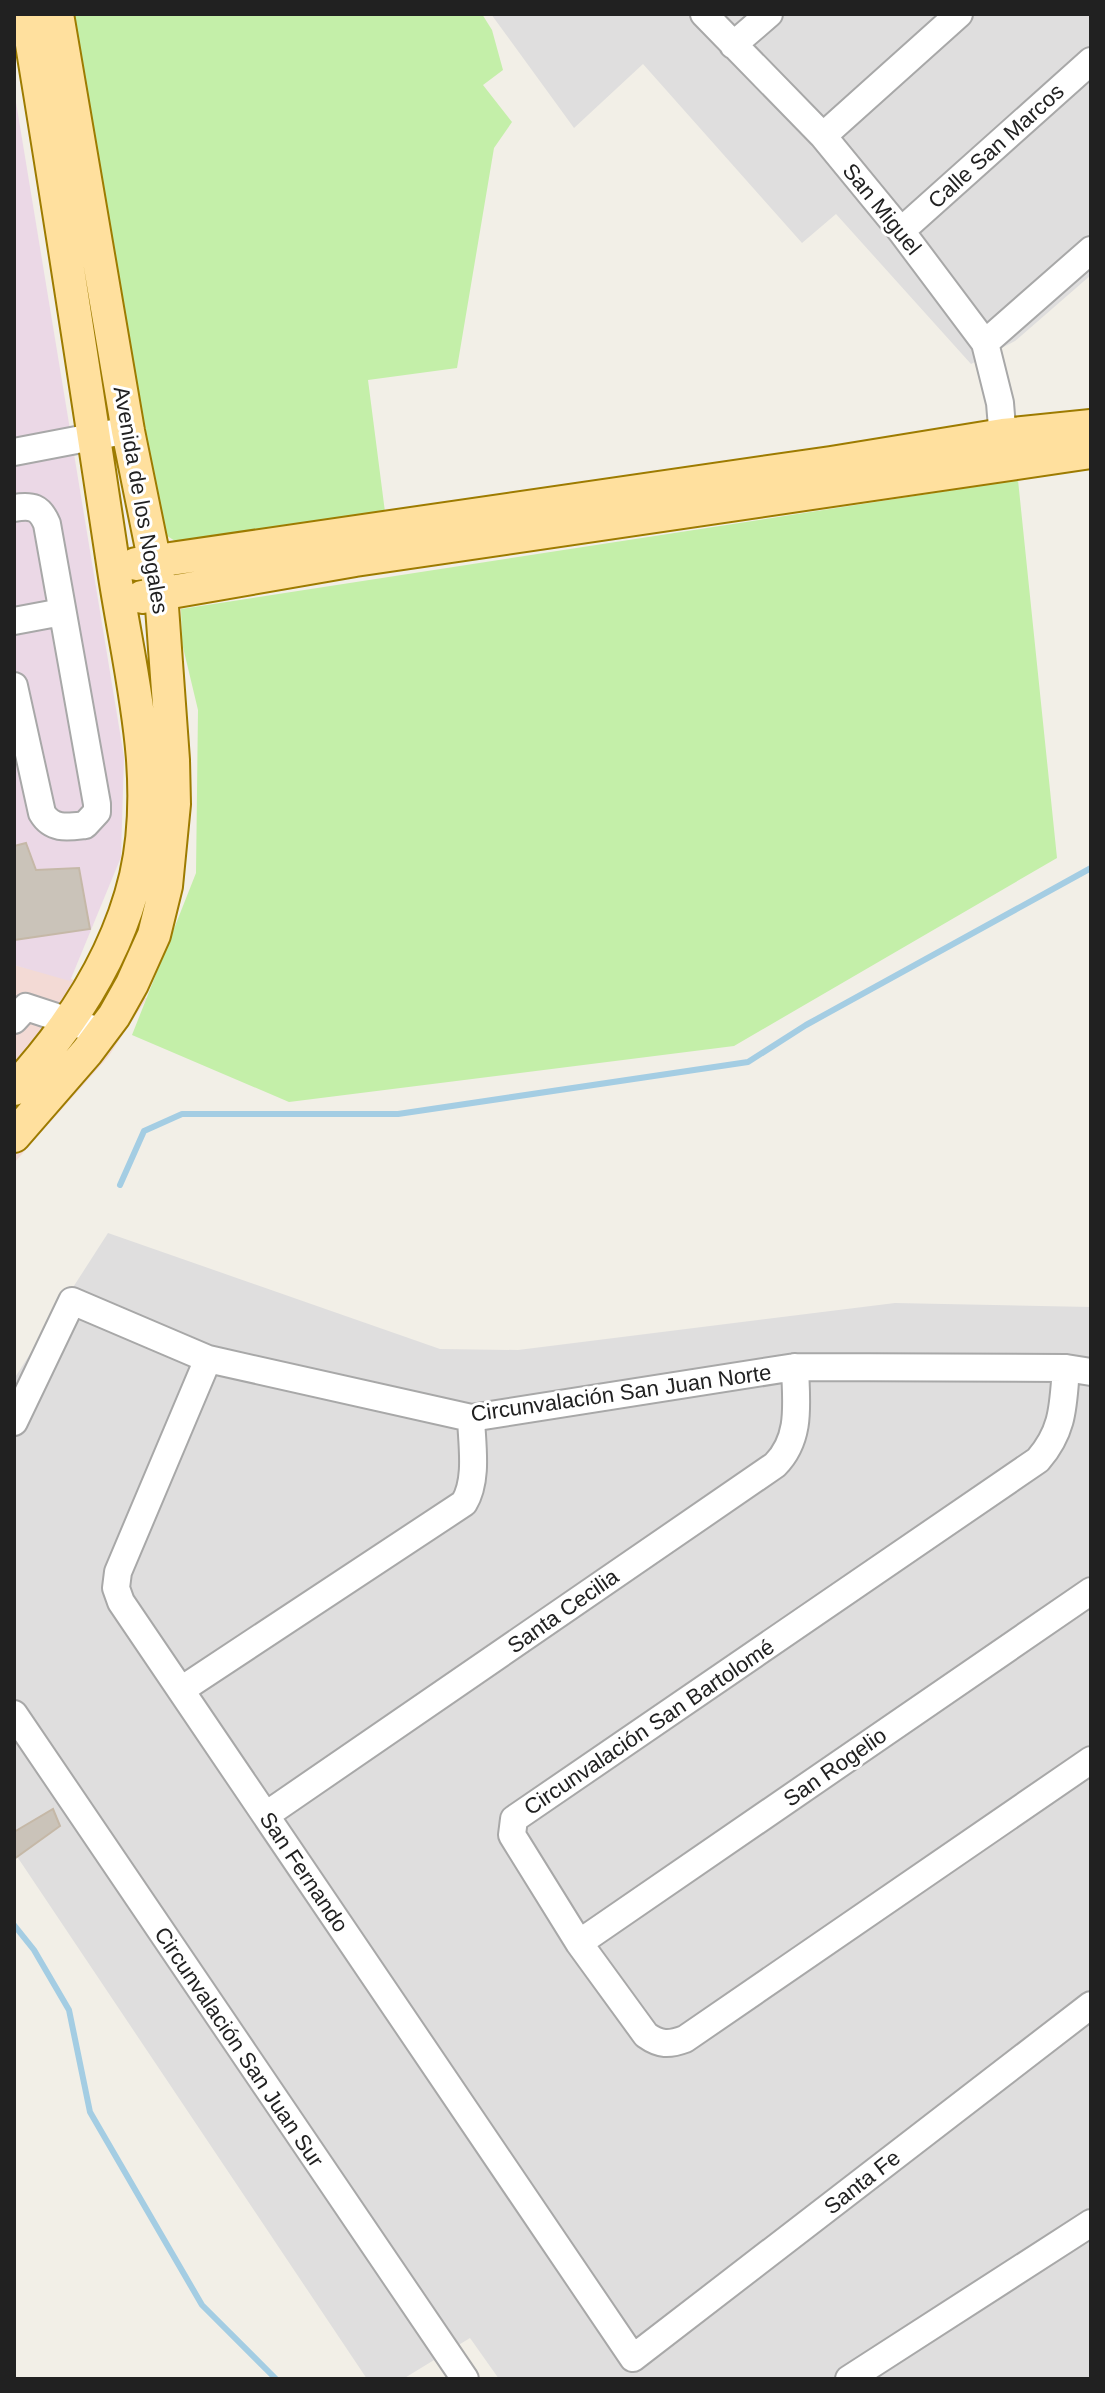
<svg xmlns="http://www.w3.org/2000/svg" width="1105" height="2393" viewBox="0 0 1105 2393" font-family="Helvetica,sans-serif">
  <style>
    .residential { fill: #dfdede }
    .commercial { fill: #f3dad5 }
    .industrial { fill: #ebd8e6 }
    .grass { fill: #c4efa9 }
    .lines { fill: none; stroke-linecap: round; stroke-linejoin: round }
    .stream { stroke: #a4cde3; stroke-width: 6 }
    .building { fill: #cac3b9; stroke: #c5b8a7; stroke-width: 2 }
    .minor-casing { stroke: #a8a8a8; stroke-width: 30 }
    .major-casing { stroke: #9d7b00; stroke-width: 36 }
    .minor { stroke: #fff; stroke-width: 26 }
    .major { stroke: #ffe09e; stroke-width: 32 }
    .labels { text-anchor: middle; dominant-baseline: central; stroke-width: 6; stroke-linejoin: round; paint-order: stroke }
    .street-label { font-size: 22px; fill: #212121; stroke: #fff }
  </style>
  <rect width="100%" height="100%" fill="#f2efe7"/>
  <path class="residential" d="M491,14H1091V275L1015,341L971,364L836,214L802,243L643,64L574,128Z
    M108,1233L440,1349L518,1350L895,1303L1091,1307V2379H499L470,2338L403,2379H367L14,1852V1379Z"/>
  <path class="commercial" d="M14,965L147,998L108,1057L14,1163Z"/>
  <path class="industrial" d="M14,90L124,757L121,857L70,981L14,965Z"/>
  <path class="grass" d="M74,14H482L492,30L503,70L483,85L512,122L494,148L457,368L368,380L385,512L180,544L164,534L151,485Z
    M1018,480L1057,858L734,1046L289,1102L132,1035L196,873L198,710L182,643L181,609Z"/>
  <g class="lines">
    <path class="stream" d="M120,1185L144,1131L182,1114H398L748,1062L806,1025L1091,868
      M14,1925L34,1950L69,2010L90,2112L202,2305L276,2379"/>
  </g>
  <path class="building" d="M26,843L36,870L79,868L90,929L14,940V846Z
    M53,1809L60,1826L14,1859V1832Z"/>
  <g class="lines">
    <g class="minor-casing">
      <path id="minor" d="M704,14L823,136L901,231L985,343L1000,403L1004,452
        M733,45L769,14
        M823,136L959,14
        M901,231L1091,61
        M985,343L1091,250
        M14,452L113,433
        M14,508C32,505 40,507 47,524L97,804V812L85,825C68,827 52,830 42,813L14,686
        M14,621L62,612
        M14,1020L26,1007L102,1032
        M208,1359L118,1572L116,1588L121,1602L633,2358
        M1066,1368C1063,1405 1064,1430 1038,1460L514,1819L512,1835L579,1943L646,2035C660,2045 669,2045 685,2039L1091,1760
        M14,1422L72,1301L208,1359L471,1418L795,1367L1066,1368L1091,1372
        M181,1690L464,1503C478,1480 472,1445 471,1418
        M14,1714L465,2379
        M266,1815L775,1465C802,1438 796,1402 795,1367
        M579,1943L1091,1591
        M633,2358L1091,2005
        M849,2379L1091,2223"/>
    </g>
    <g class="major-casing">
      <path id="major" d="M136,564L831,463L1003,435L1091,426
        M142,597L355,560L1091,452
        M14,1089C70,1028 117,957 136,876C159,775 129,670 114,570C86,384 58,199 27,14
        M14,1136L87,1052L114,1016L132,984L154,935L166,886L174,804L173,760L161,593L128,431L57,14"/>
    </g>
    <use href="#minor" class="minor"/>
    <use href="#major" class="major"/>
  </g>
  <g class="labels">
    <g class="street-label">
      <text transform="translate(996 146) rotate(-42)">Calle San Marcos</text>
      <text transform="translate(882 209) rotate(51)">San Miguel</text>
      <text transform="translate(141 500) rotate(80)">Avenida de los Nogales</text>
      <text transform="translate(621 1393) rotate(-8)">Circunvalación San Juan Norte</text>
      <text transform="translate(563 1611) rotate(-35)">Santa Cecilia</text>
      <text transform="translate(649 1727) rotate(-34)">Circunvalación San Bartolomé</text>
      <text transform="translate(835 1767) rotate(-35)">San Rogelio</text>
      <text transform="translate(304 1872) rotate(56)">San Fernando</text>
      <text transform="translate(239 2047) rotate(56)">Circunvalación San Juan Sur</text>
      <text transform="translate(862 2182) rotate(-38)">Santa Fe</text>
    </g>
  </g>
  <rect width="1105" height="2393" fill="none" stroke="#212121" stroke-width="32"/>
</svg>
